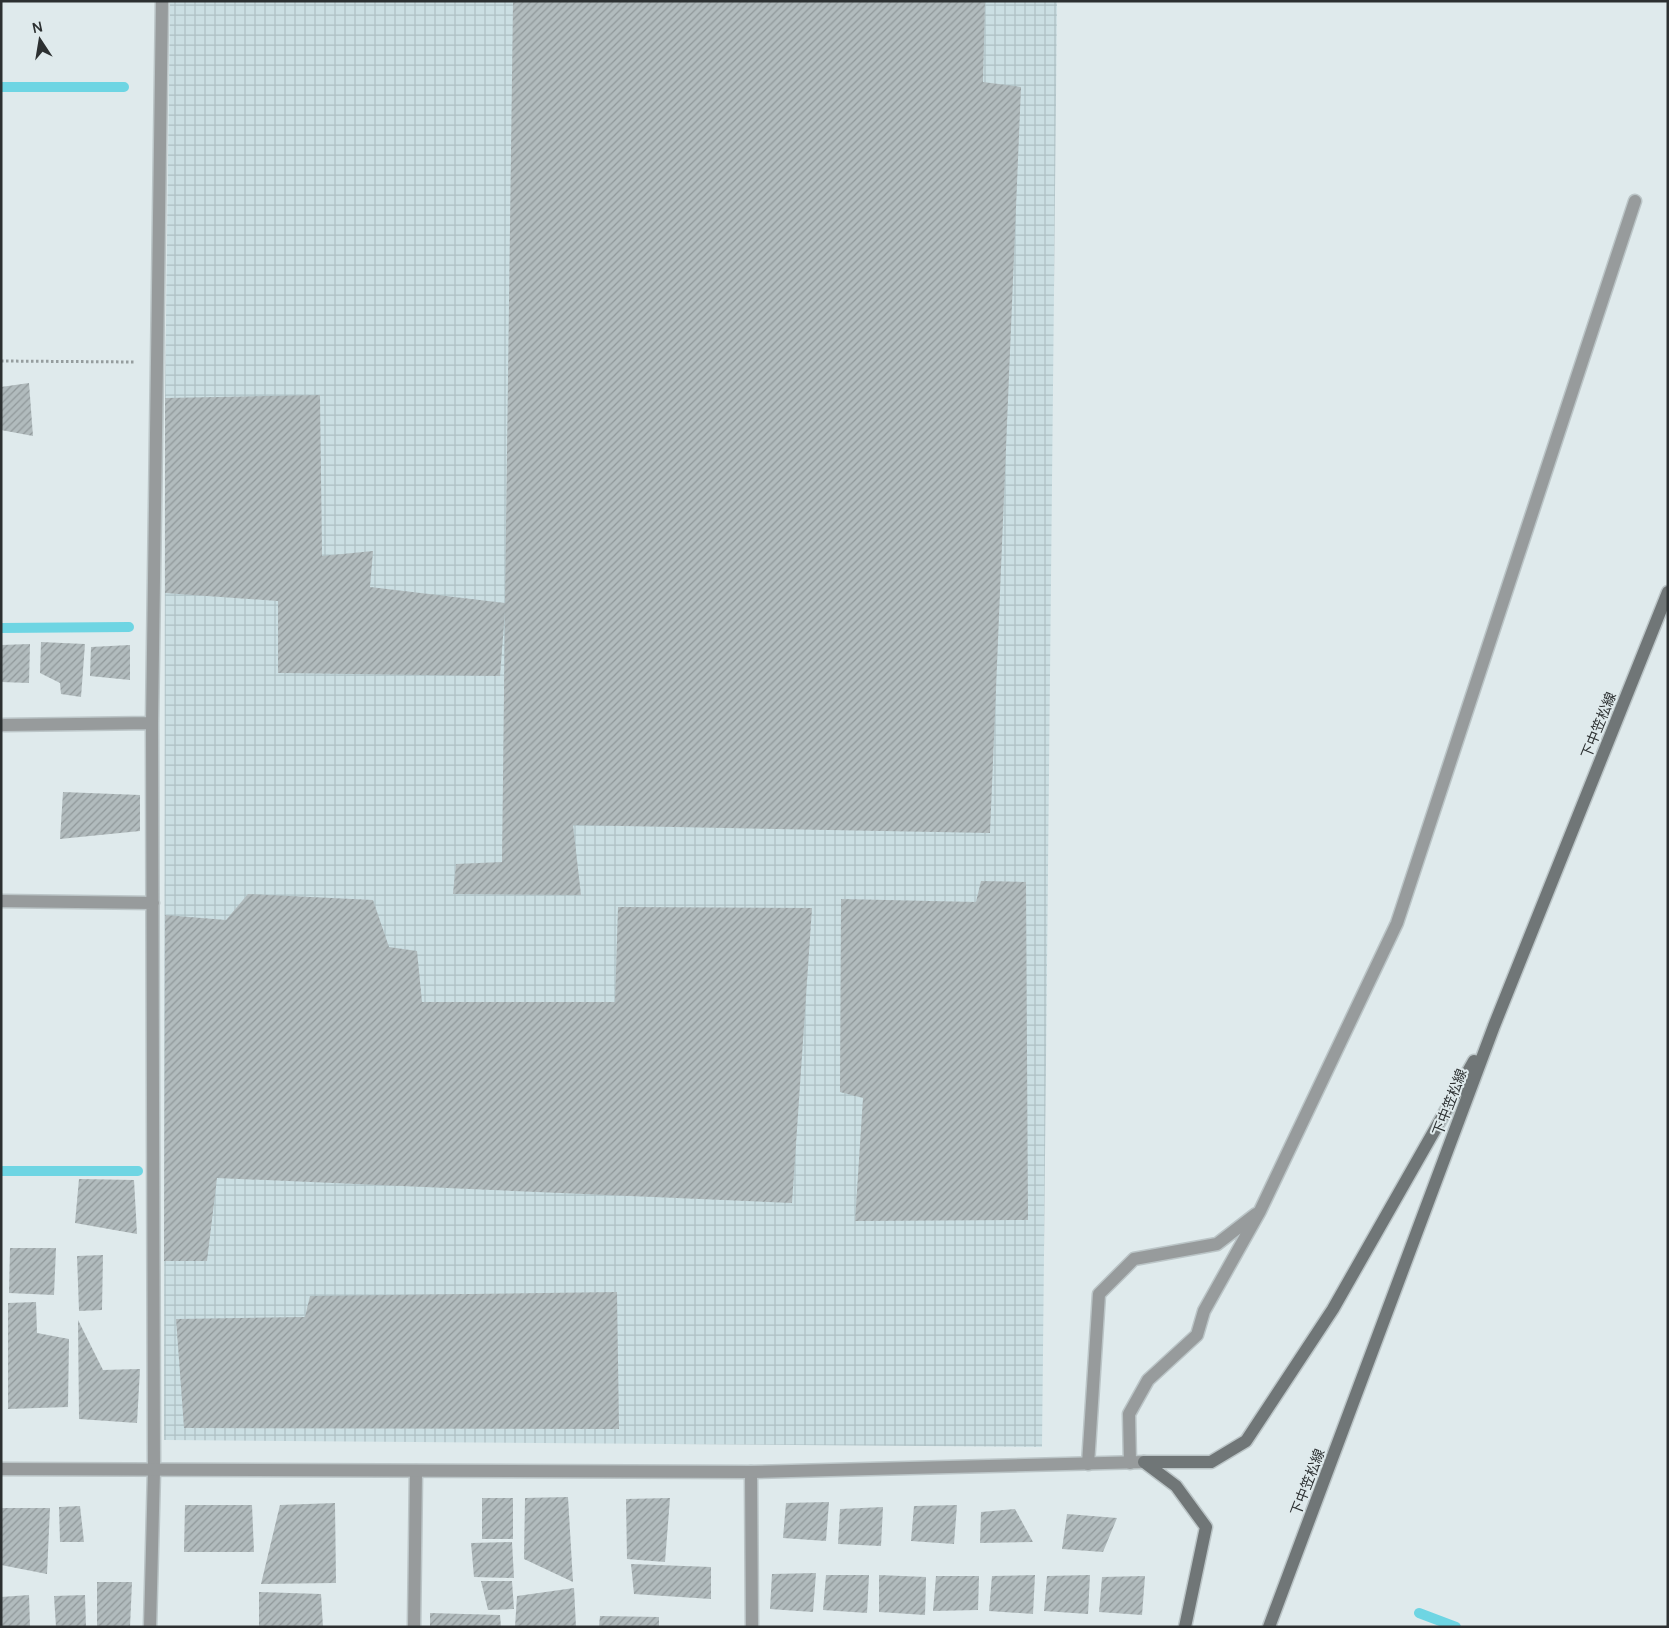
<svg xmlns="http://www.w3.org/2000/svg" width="1669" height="1628" viewBox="0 0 1669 1628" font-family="Manrope,'Noto Sans JP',sans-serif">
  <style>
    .industrial { fill: url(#industrial-grid) }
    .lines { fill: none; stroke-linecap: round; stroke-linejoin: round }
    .stream { stroke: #6ed5e3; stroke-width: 10 }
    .building { fill: url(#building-hatch) }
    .service-casing { stroke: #bbc5c7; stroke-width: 15 }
    .minor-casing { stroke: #bbc5c7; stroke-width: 15 }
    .tertiary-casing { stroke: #bbc5c7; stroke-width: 15 }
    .secondary-casing { stroke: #bbc5c7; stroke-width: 15 }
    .path { stroke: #959d9e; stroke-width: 3; stroke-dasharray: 2.5 2.5; stroke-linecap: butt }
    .service { stroke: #979b9c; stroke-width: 12 }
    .minor { stroke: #979b9c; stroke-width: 12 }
    .tertiary { stroke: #979b9c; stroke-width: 12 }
    .secondary { stroke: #707677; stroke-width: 12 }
    .labels { text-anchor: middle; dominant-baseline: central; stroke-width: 4; stroke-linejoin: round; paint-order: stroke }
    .street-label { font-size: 14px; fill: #2c3031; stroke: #dfeaec }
  </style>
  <defs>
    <pattern id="industrial-grid" width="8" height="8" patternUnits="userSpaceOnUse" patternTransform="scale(1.25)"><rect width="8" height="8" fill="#cbdfe3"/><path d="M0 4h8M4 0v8" fill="none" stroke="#aec0c3"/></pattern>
    <pattern id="building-hatch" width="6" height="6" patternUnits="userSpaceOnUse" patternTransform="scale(1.25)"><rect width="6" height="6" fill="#b1bbbd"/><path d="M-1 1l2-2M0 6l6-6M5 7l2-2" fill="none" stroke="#90989a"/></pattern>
  </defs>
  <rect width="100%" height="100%" fill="#dfeaec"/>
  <path class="industrial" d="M170,1H1057L1042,1447L164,1440L165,398Z"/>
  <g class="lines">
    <path class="stream" d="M1,87H124
      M1,628L129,627
      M1,1171H138
      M1419,1613L1456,1627"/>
  </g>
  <path class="building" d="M513,1H985L983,82L1021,87L990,833L573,825L581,895L453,894L456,864L502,862L505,611L500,676L278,673V601L165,593V398L320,395L322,556L373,551L370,587L505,603Z
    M29,383L33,436L1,430V387Z
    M41,642L85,644L81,697L61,694L60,683L40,673Z
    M30,644L29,683L1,682V645Z
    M130,645V680L90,676L91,647Z
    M63,792L140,795V831L60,839Z
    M981,881L1026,882L1028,1220L855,1221L863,1098L840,1092L841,899L976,902Z
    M248,894L373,900L389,947L417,951L422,1002H615L618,907L812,908L792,1203L217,1178L207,1261H164L165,915L226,920Z
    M79,1179L134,1180L137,1234L75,1223Z
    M10,1248H56L54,1295L9,1293Z
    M103,1255L102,1310L79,1311L77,1256Z
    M617,1292L619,1429L184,1428L176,1319L305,1317L310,1296Z
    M36,1302L37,1333L69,1339L68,1407L8,1409V1303Z
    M78,1320L103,1370L140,1369L137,1423L79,1419Z
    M568,1497L573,1582L524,1559L525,1498Z
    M482,1498H513V1539H482Z
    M670,1498L665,1562L627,1559L626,1499Z
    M829,1502L826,1541L783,1538L786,1503Z
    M335,1503L336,1583L261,1584L280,1505Z
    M185,1505H252L254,1552H184Z
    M957,1505L954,1544L911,1541L914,1506Z
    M80,1506L84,1542H60L59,1507Z
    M883,1507L881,1546L838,1544L840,1509Z
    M1,1508H50L47,1574L1,1565Z
    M1015,1509L1033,1542L980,1543L981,1512Z
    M1067,1514L1117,1518L1103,1552L1062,1549Z
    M512,1542L514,1578L474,1577L471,1543Z
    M631,1564L711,1567V1599L634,1594Z
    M816,1573L813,1612L770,1609L772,1574Z
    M826,1575H869L867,1613L823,1610Z
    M879,1575L926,1577L925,1615L879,1612Z
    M1035,1575L1033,1614L989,1611L992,1576Z
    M1090,1575L1088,1614L1044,1611L1047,1576Z
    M936,1576H979L978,1610L933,1611Z
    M1145,1576L1142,1615L1099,1612L1102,1577Z
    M481,1581H512L514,1609L488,1610Z
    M97,1582H132L130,1627H97Z
    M574,1588L576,1627H515L517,1596Z
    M259,1592L321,1594L323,1627H259Z
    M29,1595L30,1627H1V1597Z
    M85,1595L86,1627H56L54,1596Z
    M430,1613L500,1615L501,1627H430Z
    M600,1616L659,1617V1627H599Z"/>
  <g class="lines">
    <g class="service-casing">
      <path id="service" d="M1130,1463L1129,1414L1148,1380L1197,1335L1204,1311L1260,1211L1397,923L1635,201
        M1088,1464L1099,1294L1134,1259L1217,1244L1256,1214"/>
    </g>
    <g class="minor-casing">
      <path id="minor" d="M4,725L152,723
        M1,901L153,903
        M751,1472L752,1627
        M150,1627L154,1471L152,723L162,1
        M414,1627L416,1471"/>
    </g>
    <g class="tertiary-casing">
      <path id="tertiary" d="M1,1469L751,1472L1144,1462"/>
    </g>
    <g class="secondary-casing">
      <path id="secondary" d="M1144,1462H1211L1246,1441L1333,1309L1474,1061
        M1144,1462L1176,1486L1206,1527L1185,1627
        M1269,1627L1494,1026L1668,592"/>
    </g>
    <path class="path" d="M1,361L134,362"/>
    <use href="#service" class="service"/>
    <use href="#minor" class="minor"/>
    <use href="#tertiary" class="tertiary"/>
    <use href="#secondary" class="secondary"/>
  </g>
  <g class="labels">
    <g class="street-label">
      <text transform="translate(1598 725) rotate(-68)">下中笠松線</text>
      <text transform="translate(1449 1102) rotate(-69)">下中笠松線</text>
      <text transform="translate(1307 1482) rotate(-69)">下中笠松線</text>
    </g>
  </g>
  <rect width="1669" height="1628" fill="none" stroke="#2c3031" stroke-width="5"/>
  <g transform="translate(40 40) rotate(348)" stroke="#dfeaec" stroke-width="4" paint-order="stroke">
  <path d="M0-4L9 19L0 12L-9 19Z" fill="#2c3031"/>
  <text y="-8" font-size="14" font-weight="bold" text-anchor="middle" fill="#2c3031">N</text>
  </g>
</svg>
